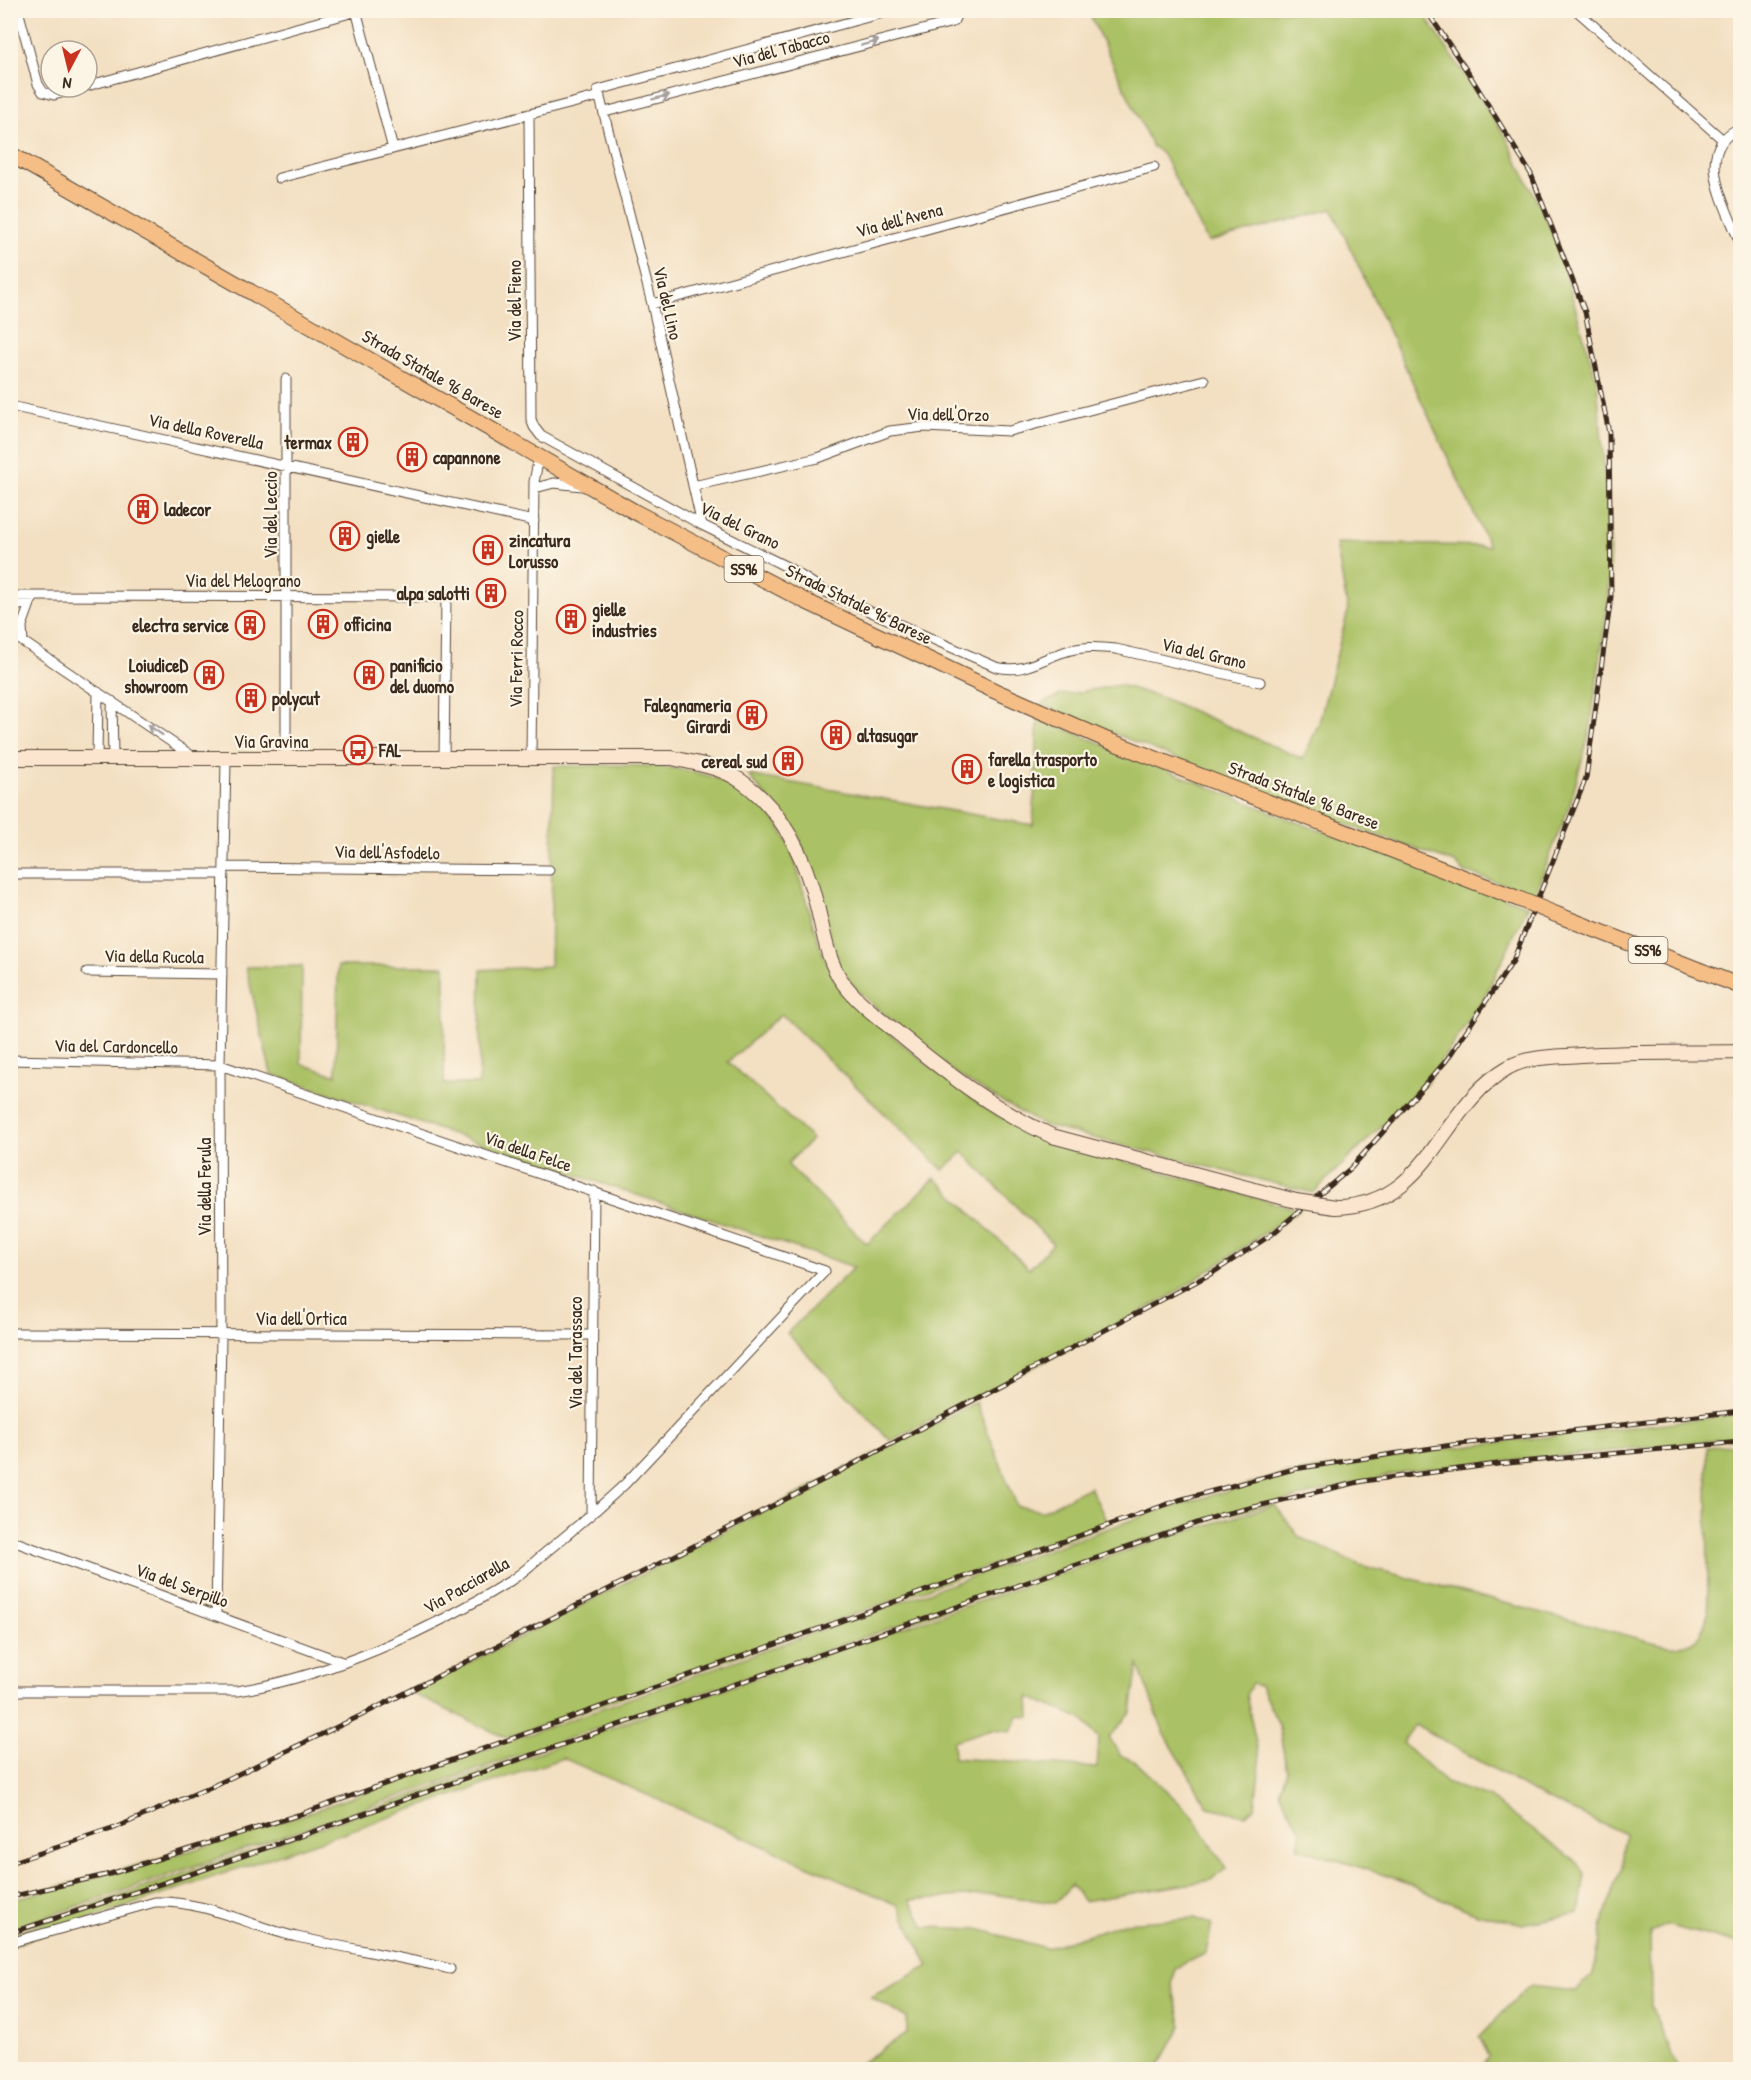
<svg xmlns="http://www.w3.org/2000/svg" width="1751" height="2080" viewBox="0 0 1751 2080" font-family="'Patrick Hand',sans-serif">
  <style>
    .green { fill: #abc165; stroke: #737642; stroke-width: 1.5; fill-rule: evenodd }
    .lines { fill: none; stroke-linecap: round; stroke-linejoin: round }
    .street-casing { stroke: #574536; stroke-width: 11 }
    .secondary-casing { stroke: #574536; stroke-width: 16 }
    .primary-casing { stroke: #574536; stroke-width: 17 }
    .street { stroke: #fff; stroke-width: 9 }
    .secondary { stroke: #fbe5cf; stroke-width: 14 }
    .primary { stroke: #f5be86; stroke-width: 15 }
    .rail-casing { stroke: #3b2a1e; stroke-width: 5 }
    .rail { stroke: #fcf5e5; stroke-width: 3; stroke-dasharray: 9; stroke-linecap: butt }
    .secondary-bridge-casing { stroke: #574536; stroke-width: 16; stroke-linecap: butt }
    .primary-bridge-casing { stroke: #574536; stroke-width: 17; stroke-linecap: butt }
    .secondary-bridge { stroke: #fbe5cf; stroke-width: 14 }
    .primary-bridge { stroke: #f5be86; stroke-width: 15 }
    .oneway { stroke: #a79f9a }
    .labels { text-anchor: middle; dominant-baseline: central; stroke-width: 4.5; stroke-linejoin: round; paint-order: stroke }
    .shield { fill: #fcf5e5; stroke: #75675a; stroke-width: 1.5 }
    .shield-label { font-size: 16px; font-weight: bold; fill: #3b2a1e }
    .street-label { font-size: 18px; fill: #3b2a1e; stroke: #fcf5e5 }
    .poi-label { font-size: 18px; font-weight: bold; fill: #3b2a1e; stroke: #fcf5e5; text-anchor: start }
  </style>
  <rect width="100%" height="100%" fill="#fcf5e5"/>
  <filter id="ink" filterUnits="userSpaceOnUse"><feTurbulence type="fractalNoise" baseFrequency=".0167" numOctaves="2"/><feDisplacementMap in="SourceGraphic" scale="12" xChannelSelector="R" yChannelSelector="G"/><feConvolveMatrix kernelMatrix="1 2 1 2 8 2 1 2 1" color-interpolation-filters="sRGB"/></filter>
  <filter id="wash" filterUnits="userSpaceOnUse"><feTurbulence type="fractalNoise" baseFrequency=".008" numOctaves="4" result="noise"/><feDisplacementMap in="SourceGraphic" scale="24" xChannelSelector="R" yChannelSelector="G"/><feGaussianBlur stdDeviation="1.35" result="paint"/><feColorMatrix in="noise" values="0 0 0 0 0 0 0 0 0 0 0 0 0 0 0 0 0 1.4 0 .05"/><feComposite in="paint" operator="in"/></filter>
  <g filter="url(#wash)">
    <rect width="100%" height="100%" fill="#f3dfc1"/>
    <path class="green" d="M1088,11H1422L1506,137L1556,241L1597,382L1610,540L1608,601L1590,730L1570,804L1535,894L1464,872L1455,863L1294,806L1041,704L1061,695L1120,685L1163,698L1303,759L1319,723L1348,611L1336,543L1489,546L1332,209L1208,242L1162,153L1152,146Z
      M1038,718L1289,819L1528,906L1483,1000L1427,1082L1313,1193L1042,1125L960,1077L873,1005L857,990L840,967L799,836L748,775L1033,825Z
      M554,766C638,766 747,752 789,845C796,860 799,878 804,893C815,931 824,971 850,1001L954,1086L991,1112L1049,1140L1299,1210L1169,1297L891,1441L787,1333L854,1267L271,1074L246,967L302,966L301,1064L336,1075L338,966H445L444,1084H479L481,970L550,966ZM781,1014L943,1170L963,1152L1053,1244L1029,1269L935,1178L867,1244L787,1164L812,1139L728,1062Z
      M976,1402L1017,1506L1042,1511L1090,1487L1108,1524L506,1738L411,1693Z
      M1740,1414V1438L1403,1472L1209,1519L11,1929V1900L239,1837L1154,1512L1278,1476L1444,1449Z
      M1740,1444V1944L1666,1925L1650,1932L1651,2006L1678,2069H1604L1600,2064L1599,2070L1481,2069L1489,2056L1479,2037L1529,1986L1576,1991L1593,1975L1605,1914L1622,1867L1625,1834L1542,1797L1415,1724L1403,1743L1446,1783L1488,1797L1578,1863L1585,1875L1579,1913L1523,1924L1477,1914L1391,1877L1298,1848L1301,1831L1279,1792L1287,1771L1278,1723L1260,1686L1252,1684L1246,1695L1260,1762L1255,1808L1245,1815L1208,1807L1164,1733L1138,1665L1131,1712L1109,1738L1120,1755L1136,1762L1192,1815L1226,1868L1212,1880L1084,1901L1071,1885L1055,1903L992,1894L910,1900L925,1927L978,1929L1046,1948L1124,1923L1195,1918L1212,1924L1206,1953L1175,1968L1172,1986L1182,2026L1157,2069H852L907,2033V2018L871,1997L929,1966L898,1905L563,1758L11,1946V1933L1170,1536L1275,1505L1299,1537L1360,1565L1668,1646C1698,1645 1700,1641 1708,1613L1707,1447ZM1029,1697L1082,1719L1099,1738L1097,1768L954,1758L953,1741L992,1729L1011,1731L1018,1716L1030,1717Z"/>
  </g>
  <g filter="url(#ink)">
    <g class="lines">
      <g class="street-casing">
        <path id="street" d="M18,10L38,84L43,92L54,95L83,87
          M356,10L393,149
          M1576,10L1723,140
          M87,86L361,10
          M605,112L953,22L959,10
          M529,114L531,419L534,427L541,436L702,525L787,567L828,593L996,667C1024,674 1038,660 1064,652C1081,646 1098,647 1116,649L1260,682
          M1740,128C1691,149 1727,208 1740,243
          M279,178L600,96
          M652,304L1154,167
          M10,406L534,521
          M693,486L818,458L890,431L924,427L1009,431L1204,380
          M535,488L554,483L582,486
          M702,525L652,304L598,90L894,10
          M10,596L446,597L444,759
          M10,609L32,600
          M10,633L195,758
          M23,642L22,626L31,601
          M112,701L113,758
          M97,758L98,692
          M286,759V379
          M531,759L534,482L539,457
          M224,867L549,870
          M10,874H224
          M87,972L222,974
          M10,1060L220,1065L825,1271L625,1484C599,1508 573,1530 546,1552C534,1562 523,1573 510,1581C430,1631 330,1676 237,1691H10
          M10,1333L592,1335
          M591,1515L594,1191
          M10,1540L342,1662
          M216,1615L221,1335L220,1065L226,759
          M10,1943L155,1902C205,1900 249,1926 297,1937C347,1948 399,1957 450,1969"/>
      </g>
      <g class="secondary-casing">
        <path id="secondary" d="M10,758H672C694,763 722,767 741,781C783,810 805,858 817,906C823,929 827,960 841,980C857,1003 882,1020 904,1038C950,1076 996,1111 1052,1136L1296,1201
          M1335,1207C1432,1206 1438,1107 1509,1067C1530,1056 1557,1057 1581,1055C1634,1052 1687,1053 1740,1052"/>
      </g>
      <g class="primary-casing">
        <path id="primary" d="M10,154L635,512L803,600L995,691L1107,740L1519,899
          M1555,914L1740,986"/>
      </g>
      <use href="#street" class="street"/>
      <use href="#secondary" class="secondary"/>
      <use href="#primary" class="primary"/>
      <g class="rail-casing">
        <path id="rail" d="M10,1863L112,1829L213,1786L360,1716L833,1475L1214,1272L1271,1235L1351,1168L1446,1061L1513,961L1586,778L1611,597L1609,433L1585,312L1531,174L1469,74L1426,10
          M10,1897L110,1874L298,1815L1179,1500L1294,1469L1452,1445L1740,1411
          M10,1933L197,1872L1220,1515L1363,1481L1498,1464L1740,1442"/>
      </g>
      <use href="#rail" class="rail"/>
      <g class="secondary-bridge-casing">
        <path id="secondary-bridge" d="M1296,1201L1335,1207"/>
      </g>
      <g class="primary-bridge-casing">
        <path id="primary-bridge" d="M1519,899L1555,914"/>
      </g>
      <use href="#secondary-bridge" class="secondary-bridge"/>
      <use href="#primary-bridge" class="primary-bridge"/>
    </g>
    <defs><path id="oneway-shaft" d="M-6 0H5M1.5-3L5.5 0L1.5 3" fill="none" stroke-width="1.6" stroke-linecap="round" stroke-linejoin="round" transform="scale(1.5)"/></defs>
    <g class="oneway">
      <use href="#oneway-shaft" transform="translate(870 43) rotate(-15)"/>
      <use href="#oneway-shaft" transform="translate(661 97) rotate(-15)"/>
      <use href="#oneway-shaft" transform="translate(155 730) rotate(-146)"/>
    </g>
  </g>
  <defs>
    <g id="building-ring" transform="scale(1.5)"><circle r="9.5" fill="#fcf5e5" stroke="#c8321e" stroke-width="1.5"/><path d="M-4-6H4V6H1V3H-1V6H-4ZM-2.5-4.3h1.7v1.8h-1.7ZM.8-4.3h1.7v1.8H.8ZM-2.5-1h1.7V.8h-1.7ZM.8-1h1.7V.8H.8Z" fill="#c8321e"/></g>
    <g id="bus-ring" transform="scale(1.5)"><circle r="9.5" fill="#fcf5e5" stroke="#c8321e" stroke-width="1.5"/><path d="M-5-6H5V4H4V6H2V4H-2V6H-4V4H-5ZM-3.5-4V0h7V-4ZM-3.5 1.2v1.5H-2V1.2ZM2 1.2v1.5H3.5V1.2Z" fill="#c8321e"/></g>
  </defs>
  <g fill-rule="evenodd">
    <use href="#building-ring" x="353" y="442"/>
    <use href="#building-ring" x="412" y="457"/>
    <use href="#building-ring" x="143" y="509"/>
    <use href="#building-ring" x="345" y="536"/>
    <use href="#building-ring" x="488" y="550"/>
    <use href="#building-ring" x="491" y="593"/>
    <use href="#building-ring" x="571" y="619"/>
    <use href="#building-ring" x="323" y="624"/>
    <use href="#building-ring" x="250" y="625"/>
    <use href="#building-ring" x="209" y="675"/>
    <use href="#building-ring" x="369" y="675"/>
    <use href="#building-ring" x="251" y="698"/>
    <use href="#building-ring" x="752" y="715"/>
    <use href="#building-ring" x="836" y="735"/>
    <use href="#bus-ring" x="358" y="750"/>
    <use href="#building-ring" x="788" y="761"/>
    <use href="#building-ring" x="967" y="769"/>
  </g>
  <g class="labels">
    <g class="shield">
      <rect x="724.5" y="556" width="39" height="26" rx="4.5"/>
      <rect x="1628.5" y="937" width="39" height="26" rx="4.5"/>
    </g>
    <g class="shield-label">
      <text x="744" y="569">SS96</text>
      <text x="1648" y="950">SS96</text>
    </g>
    <g class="street-label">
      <text transform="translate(781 49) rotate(-15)">Via del Tabacco</text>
      <text transform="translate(899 220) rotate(-15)">Via dell'Avena</text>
      <text transform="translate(514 301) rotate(-90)">Via del Fieno</text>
      <text transform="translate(668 303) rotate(77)">Via del Lino</text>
      <text transform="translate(433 374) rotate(30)">Strada Statale 96 Barese</text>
      <text transform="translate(948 414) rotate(1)">Via dell'Orzo</text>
      <text transform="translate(206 431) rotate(12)">Via della Roverella</text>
      <text transform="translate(270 515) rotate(-90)">Via del Leccio</text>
      <text transform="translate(740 525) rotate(26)">Via del Grano</text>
      <text x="243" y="580">Via del Melograno</text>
      <text transform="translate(859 604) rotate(26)">Strada Statale 96 Barese</text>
      <text transform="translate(1204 653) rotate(13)">Via del Grano</text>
      <text transform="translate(516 659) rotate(-89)">Via Ferri Rocco</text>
      <text x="271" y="741">Via Gravina</text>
      <text transform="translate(1304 795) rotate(21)">Strada Statale 96 Barese</text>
      <text transform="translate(387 852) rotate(1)">Via dell'Asfodelo</text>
      <text transform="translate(154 956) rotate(1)">Via della Rucola</text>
      <text transform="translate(116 1046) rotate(1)">Via del Cardoncello</text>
      <text transform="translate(528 1151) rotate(19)">Via della Felce</text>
      <text transform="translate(204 1187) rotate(-90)">Via della Ferula</text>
      <text x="301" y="1318">Via dell'Ortica</text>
      <text transform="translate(575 1353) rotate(-90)">Via del Tarassaco</text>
      <text transform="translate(182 1585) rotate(20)">Via del Serpillo</text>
      <text transform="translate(466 1585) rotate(-30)">Via Pacciarella</text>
    </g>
    <g class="poi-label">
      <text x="332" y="442" text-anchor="end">termax</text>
      <text x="433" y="457">capannone</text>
      <text x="164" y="509">ladecor</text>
      <text x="366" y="536">gielle</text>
      <text x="509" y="540">zincatura<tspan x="509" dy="21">Lorusso</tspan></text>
      <text x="470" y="593" text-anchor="end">alpa salotti</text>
      <text x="592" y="609">gielle<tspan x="592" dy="21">industries</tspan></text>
      <text x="344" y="624">officina</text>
      <text x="229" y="625" text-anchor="end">electra service</text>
      <text x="188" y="665" text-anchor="end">LoiudiceD<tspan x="188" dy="21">showroom</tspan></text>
      <text x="390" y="665">panificio<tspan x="390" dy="21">del duomo</tspan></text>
      <text x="272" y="698">polycut</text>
      <text x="731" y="705" text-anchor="end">Falegnameria<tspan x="731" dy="21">Girardi</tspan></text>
      <text x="857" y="735">altasugar</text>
      <text x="379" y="750">FAL</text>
      <text x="988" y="759">farella trasporto<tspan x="988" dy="21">e logistica</tspan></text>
      <text x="767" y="761" text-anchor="end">cereal sud</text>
    </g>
  </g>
  <rect width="1751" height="2080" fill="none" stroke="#fcf5e5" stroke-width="36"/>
  <g transform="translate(69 69) rotate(187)"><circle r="28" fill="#fcf5e5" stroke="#afa495" stroke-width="1.5"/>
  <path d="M0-4.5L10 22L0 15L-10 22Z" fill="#c8321e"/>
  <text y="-9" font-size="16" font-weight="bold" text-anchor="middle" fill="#3b2a1e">N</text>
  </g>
</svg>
